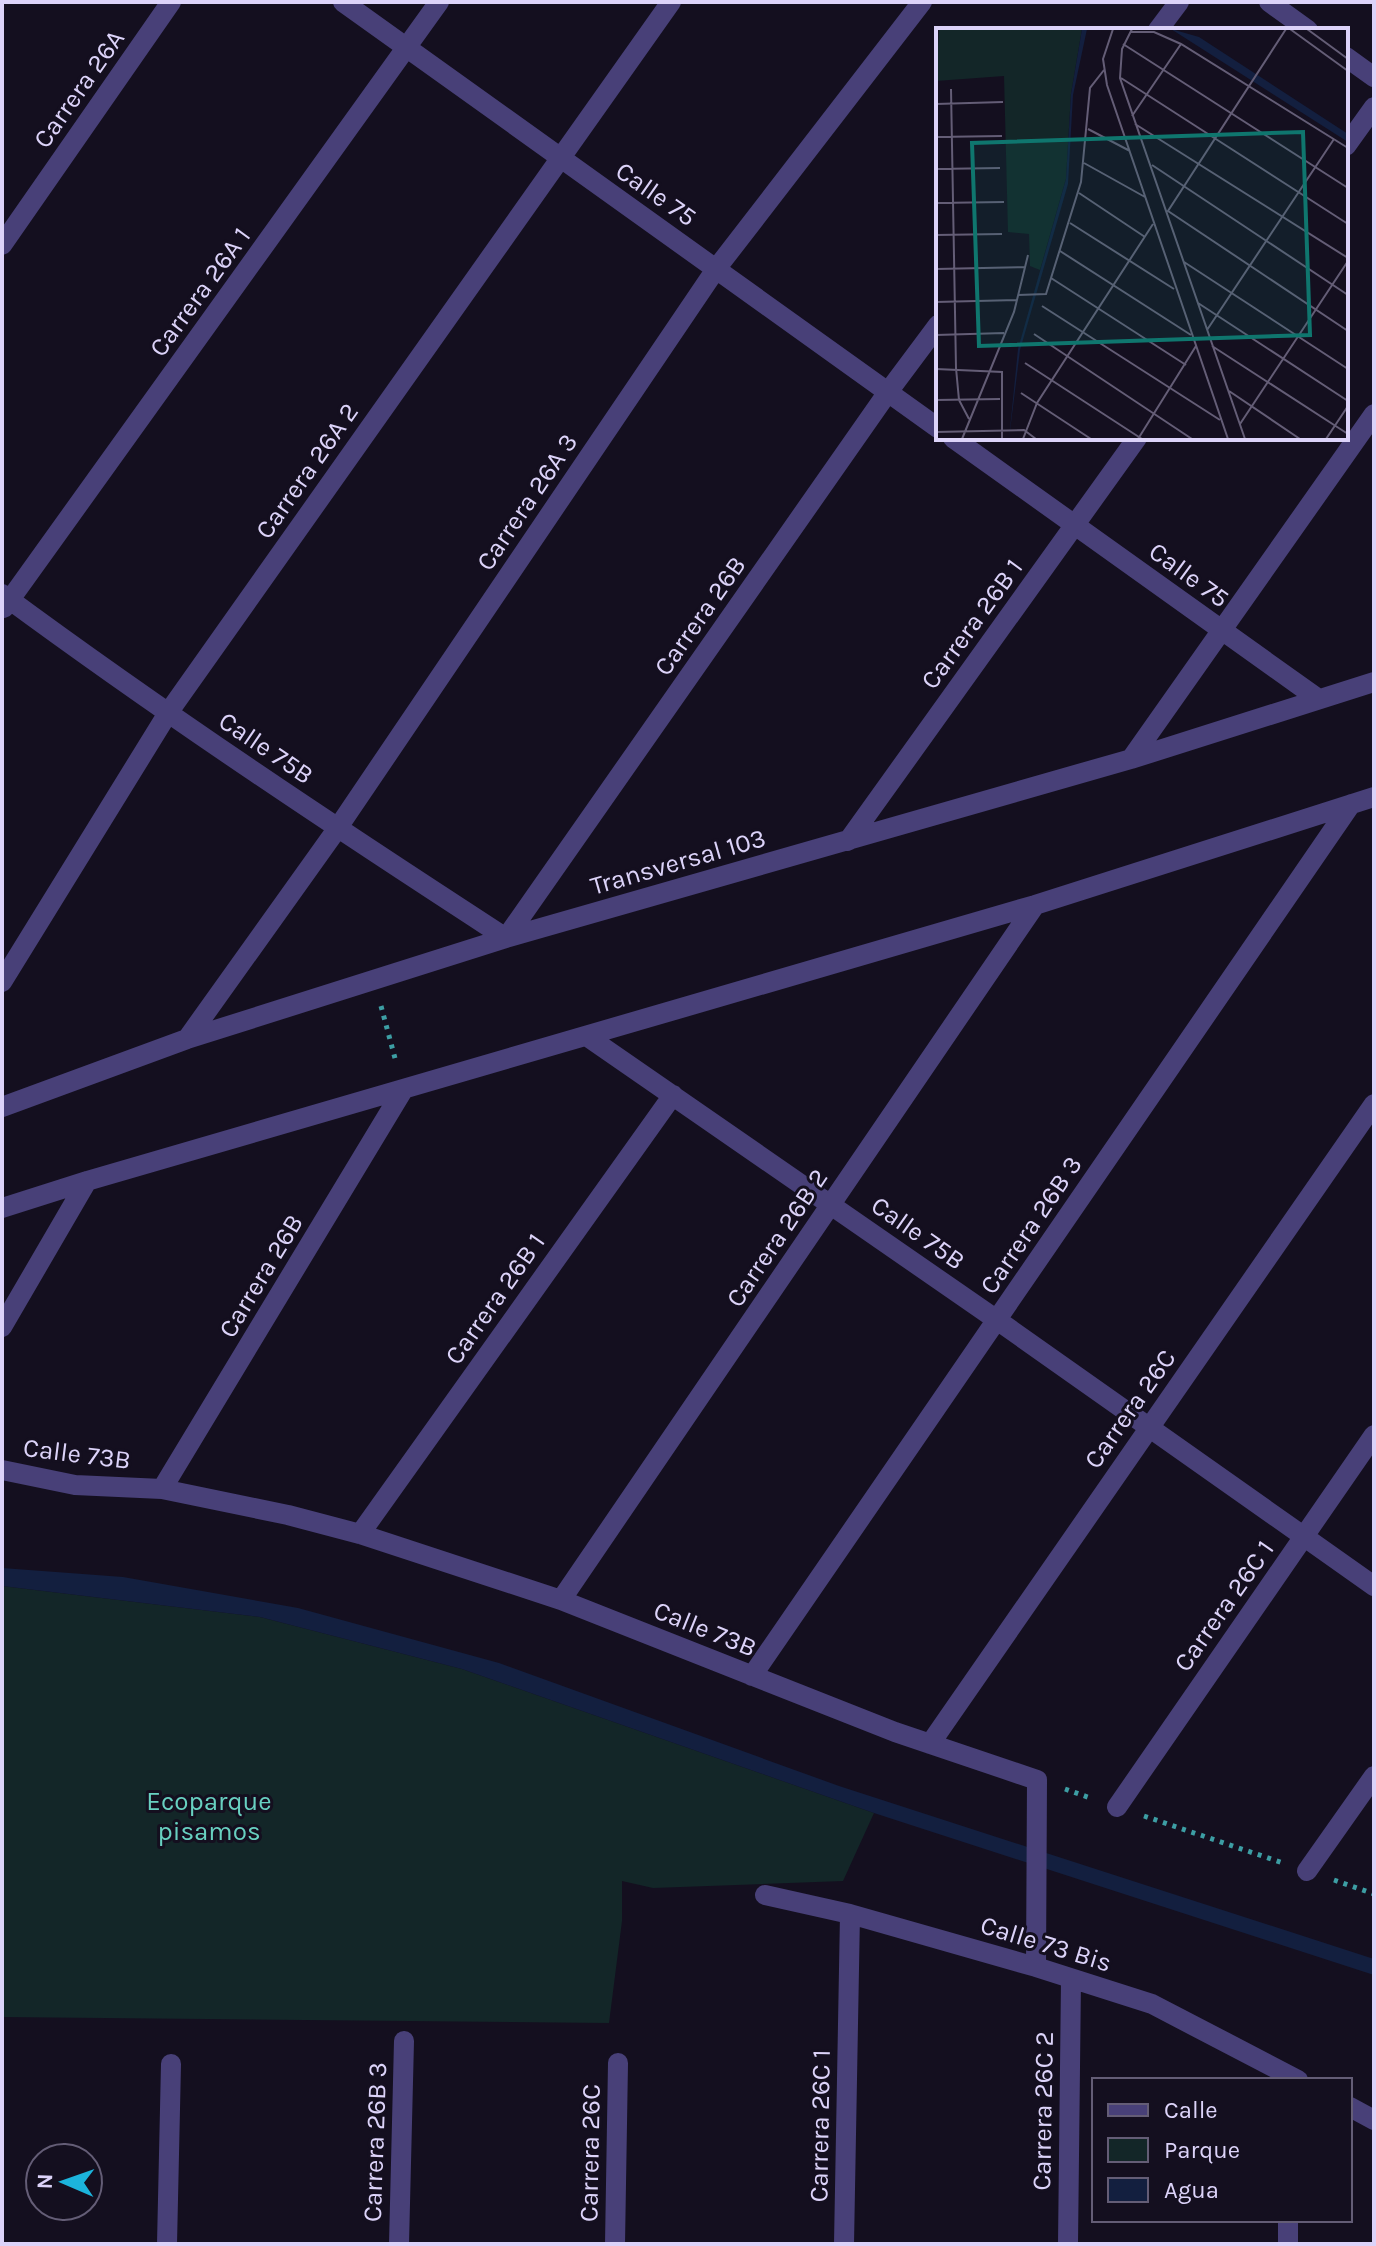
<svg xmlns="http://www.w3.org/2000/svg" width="1376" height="2246" viewBox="0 0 1376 2246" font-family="Karla,sans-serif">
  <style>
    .green { fill: #132628 }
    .water { fill: #131f3f }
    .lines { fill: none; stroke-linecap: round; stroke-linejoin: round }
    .path { stroke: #3d9ea4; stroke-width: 5; stroke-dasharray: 4 6; stroke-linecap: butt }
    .minor { stroke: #484078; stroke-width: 20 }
    .labels { text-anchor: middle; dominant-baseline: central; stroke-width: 6; stroke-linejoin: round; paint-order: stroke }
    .street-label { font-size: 26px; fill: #dcd3f9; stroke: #140f1f }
    .park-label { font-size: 26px; fill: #68d0c1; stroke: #140f1f }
    .inset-road { fill: none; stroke: #645d76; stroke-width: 2 }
    .view { fill: #0f766e; fill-opacity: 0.15; stroke: #0f766e; stroke-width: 4 }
    .inset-edge { fill: none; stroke: #dcd3f9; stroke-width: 4 }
  </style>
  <rect width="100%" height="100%" fill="#140f1f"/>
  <path class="green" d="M2,1586L260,1617L462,1669L874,1813L843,1881L653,1888L622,1881V1921L609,2023L2,2017Z"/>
  <path class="water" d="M2,1568L123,1577L298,1608L499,1663L839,1786L1374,1959V1975L874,1813L462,1669L260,1617L2,1586Z"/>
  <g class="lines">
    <path class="path" d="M381,1006L396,1062
      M1065,1789L1093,1799
      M1144,1816L1283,1863
      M1334,1880L1374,1894"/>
    <path class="minor" d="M343,2L938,428
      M1269,2L1308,30
      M1158,30L1179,2
      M1346,57L1374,77
      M1346,146L1374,107
      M2,245L171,2
      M953,438L1317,698
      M2,594C166,715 335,827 506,938L888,392L938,325
      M4,608L439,2
      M1131,759L1374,414
      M848,841L1137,438
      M2,982L168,713L671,2
      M588,1037L997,1320L1374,1586
      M187,1039L337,829L716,269L922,2
      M2,1107L187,1039L506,938L1131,759L1374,682
      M2,1208L87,1181L1035,905L1374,797
      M2,1327L87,1181
      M2,1470L75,1485L162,1489L288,1515L360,1534L561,1600L895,1732L1037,1780L1036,1967
      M162,1489L403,1090
      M360,1534L673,1095
      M561,1600L1035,905
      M752,1676L1351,804
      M930,1744L1374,1104
      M1117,1807L1374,1435
      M1307,1871L1374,1776
      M765,1895L850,1914L1036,1967L1152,2004L1298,2080
      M1350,2107L1374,2120
      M167,2244L171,2064
      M399,2244L404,2041
      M615,2244L618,2063
      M844,2244L850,1914
      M1068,2244L1071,1979
      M1288,2244V2220"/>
  </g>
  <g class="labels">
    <g class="street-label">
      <text transform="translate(79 89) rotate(-55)">Carrera 26A</text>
      <text transform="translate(656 194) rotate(35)">Calle 75</text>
      <text transform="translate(200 292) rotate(-54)">Carrera 26A 1</text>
      <text transform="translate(307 471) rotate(-55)">Carrera 26A 2</text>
      <text transform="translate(527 502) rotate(-56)">Carrera 26A 3</text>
      <text transform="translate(1189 575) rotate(36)">Calle 75</text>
      <text transform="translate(700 616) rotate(-55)">Carrera 26B</text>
      <text transform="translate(972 624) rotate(-54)">Carrera 26B 1</text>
      <text transform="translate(266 748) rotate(34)">Calle 75B</text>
      <text transform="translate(678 862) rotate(-16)">Transversal 103</text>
      <text transform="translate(1031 1225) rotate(-56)">Carrera 26B 3</text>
      <text transform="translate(918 1233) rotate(35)">Calle 75B</text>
      <text transform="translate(777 1238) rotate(-56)">Carrera 26B 2</text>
      <text transform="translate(261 1276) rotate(-59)">Carrera 26B</text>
      <text transform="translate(495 1299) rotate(-55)">Carrera 26B 1</text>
      <text transform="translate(1130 1409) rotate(-55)">Carrera 26C</text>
      <text transform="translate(77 1454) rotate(7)">Calle 73B</text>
      <text transform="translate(1224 1606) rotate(-55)">Carrera 26C 1</text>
      <text transform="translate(705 1629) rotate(22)">Calle 73B</text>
      <text transform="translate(1046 1944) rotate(17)">Calle 73 Bis</text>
      <text transform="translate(1043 2111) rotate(-89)">Carrera 26C 2</text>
      <text transform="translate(820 2126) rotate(-89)">Carrera 26C 1</text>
      <text transform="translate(375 2142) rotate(-88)">Carrera 26B 3</text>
      <text transform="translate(590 2153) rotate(-89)">Carrera 26C</text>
    </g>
    <g class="park-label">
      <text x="209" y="1801">Ecoparque<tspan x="209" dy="30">pisamos</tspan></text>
    </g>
  </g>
  <g transform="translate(936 28)">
    <rect width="412" height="412" fill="#140f1f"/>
    <path d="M3,1H146L135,66L130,151L104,242L94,238L93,206L72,204L68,48L0,53Z" fill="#132628"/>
    <path d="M146,1H151L137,67L132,156L84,322L73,411L82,321L130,151L135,66ZM235,1L263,9L412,106V114Z" fill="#131f3f"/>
    <path class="inset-road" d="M177,1L167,31L171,57L292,411M196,1L186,21L184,50L309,411M350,1L232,183L412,303M354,1L412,43M371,1L412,31M194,4H218L245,16L412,120M187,16L412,160M185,50L412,196M15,61L20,340L23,372L33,391M0,76L67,74M196,88L245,16M199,96L412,230M152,101L194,123M0,109L66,108M148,135L209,169M216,137L412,267M0,141L64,140M143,165L209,209M0,175L68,174M134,195L238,261M0,207L66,206M124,223L255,307M248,234L412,341M0,241L89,239M115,250L250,337M82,267L110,266L145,154L154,60L168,42M0,274L81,272M262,275L412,373M106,278L284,392M271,302L398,111M98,306L256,411M0,307L68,305M276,318L412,406M89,335L206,411M0,341L66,344V411M293,363L364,411M85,365L155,411M0,372L64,371M304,396L412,233M0,404L88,402L100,411M26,411L78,284L92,227M87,411L101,375L217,196M202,411L260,318M390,411L412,378"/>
    <path class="view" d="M367,104L374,307L43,318L36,115Z"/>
    <rect width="412" height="412" class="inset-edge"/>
  </g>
  <rect width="1376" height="2246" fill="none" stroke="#dcd3f9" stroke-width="8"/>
  <rect x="1092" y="2078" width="260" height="144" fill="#140f1f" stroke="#645d76" stroke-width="2"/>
  <rect x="1108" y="2104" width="40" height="12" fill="#484078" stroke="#645d76" stroke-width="2"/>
  <text x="1164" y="2118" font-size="24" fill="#dcd3f9">Calle</text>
  <rect x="1108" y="2138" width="40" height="24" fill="#132628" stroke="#645d76" stroke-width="2"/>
  <text x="1164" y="2158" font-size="24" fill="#dcd3f9">Parque</text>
  <rect x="1108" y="2178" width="40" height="24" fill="#131f3f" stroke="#645d76" stroke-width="2"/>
  <text x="1164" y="2198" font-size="24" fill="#dcd3f9">Agua</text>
  <g transform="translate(64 2182) rotate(272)"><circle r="38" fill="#140f1f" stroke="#645d76" stroke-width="2"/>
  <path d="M0-6L14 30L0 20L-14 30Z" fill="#1cb4dc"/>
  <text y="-12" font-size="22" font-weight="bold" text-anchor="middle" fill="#dcd3f9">N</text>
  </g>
</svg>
